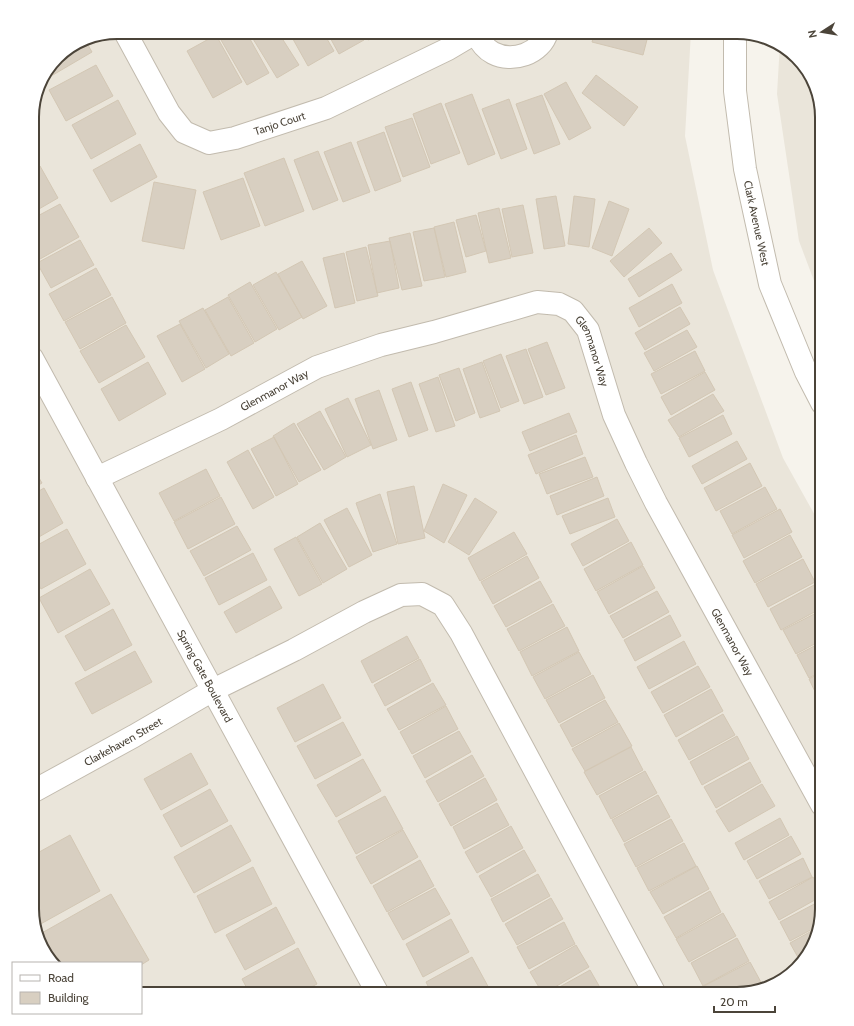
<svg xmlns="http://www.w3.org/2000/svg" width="854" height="1026" viewBox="0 0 854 1026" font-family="Cabin,sans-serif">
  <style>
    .residential { fill: #eae5da }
    .building { fill: #d8cfc1; stroke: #d3c7b4 }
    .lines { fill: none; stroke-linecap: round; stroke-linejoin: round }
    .minor-casing { stroke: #c2bbae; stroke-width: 24 }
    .minor { stroke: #fff; stroke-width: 22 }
    .labels { text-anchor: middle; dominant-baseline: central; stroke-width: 3; stroke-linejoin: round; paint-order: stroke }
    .street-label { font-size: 11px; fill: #4b4439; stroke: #fff }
    .rim { fill: none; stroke: #4b4439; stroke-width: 2 }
  </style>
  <rect width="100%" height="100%" fill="#f6f3ec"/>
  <path class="residential" d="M117,32H691L685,136L713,270L783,458L822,528V910L811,951L785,980L738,994H141V963L46,957L32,910V111L41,79L61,53L84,38Z
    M780,43L808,69L822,116V302L799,241L777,94Z"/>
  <path class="building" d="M235,32H246L269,73L247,85L221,40Z
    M253,32H278L299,65L277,78L250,34Z
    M289,32H323L334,51L308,66Z
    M327,32H359L364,40L339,54Z
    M364,32H382L368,40Z
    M595,32H649L643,55L592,42Z
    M216,35L242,82L213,98L187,51Z
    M84,38L92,52L46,79L44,75L61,53Z
    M96,65L113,96L66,121L49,90Z
    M596,75L638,107L624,126L582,93Z
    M566,82L591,128L569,140L544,94Z
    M472,94L495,154L468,165L445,104Z
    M542,95L560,144L534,154L516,104Z
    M509,99L527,149L501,159L482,109Z
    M118,100L136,134L91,159L72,125Z
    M441,103L460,153L431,164L413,114Z
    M412,118L430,167L403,177L385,127Z
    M384,132L401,181L375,191L357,142Z
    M351,142L370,192L343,202L324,152Z
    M140,144L157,177L111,202L93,170Z
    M318,151L338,200L313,210L294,160Z
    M284,158L304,211L265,226L244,173Z
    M40,166L58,198L32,213V170Z
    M243,178L260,226L221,240L203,192Z
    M154,182L196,190L184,249L142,241Z
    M556,196L565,246L544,249L536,199Z
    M574,196L595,199L589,247L568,244Z
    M609,201L629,209L612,256L592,248Z
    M60,204L79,237L33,263L32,219Z
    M523,205L533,253L512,257L502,209Z
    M499,208L511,258L489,263L478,213Z
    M476,215L486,251L466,257L456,220Z
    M454,222L466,272L446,277L434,227Z
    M434,228L445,277L424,281L413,232Z
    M649,228L662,243L624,277L610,261Z
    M410,233L422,286L402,290L389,238Z
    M80,240L94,265L51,288L37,263Z
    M390,241L399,288L377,293L368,245Z
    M366,247L378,296L357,301L346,252Z
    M344,253L355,303L335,308L323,258Z
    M671,253L682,270L639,297L628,279Z
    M302,261L327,306L303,319L278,274Z
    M96,268L111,295L64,321L49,294Z
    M276,272L302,317L279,330L253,285Z
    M250,282L277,329L255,342L228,295Z
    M672,284L682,303L639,327L629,308Z
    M112,297L126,323L80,349L65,322Z
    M228,297L254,343L231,356L205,310Z
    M680,307L690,324L645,350L635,333Z
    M203,308L229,354L206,368L179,321Z
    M180,324L205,369L182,382L157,336Z
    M126,325L145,357L99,383L80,351Z
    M687,330L697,347L654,371L644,353Z
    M547,342L565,388L546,395L528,349Z
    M526,349L543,397L524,404L506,356Z
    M695,351L705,371L661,394L651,374Z
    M501,354L519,401L501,408L483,361Z
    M148,362L166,394L119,421L101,389Z
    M482,362L500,411L480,418L463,369Z
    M459,368L475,413L456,421L439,375Z
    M705,372L715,390L671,415L661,397Z
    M438,377L455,426L436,432L419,384Z
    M411,382L428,430L409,437L392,389Z
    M379,390L397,440L373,449L355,399Z
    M713,394L724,411L679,437L668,420Z
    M348,398L371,445L347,457L325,409Z
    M320,411L346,457L324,470L297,424Z
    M569,413L577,432L530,451L522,432Z
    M723,415L732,434L689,457L679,438Z
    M294,423L321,470L299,482L273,436Z
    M576,435L583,454L536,474L528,455Z
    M274,437L298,484L276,496L251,449Z
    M737,441L747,459L702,484L692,466Z
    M248,450L274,497L253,509L227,462Z
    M585,457L593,477L547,494L539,474Z
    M750,463L762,486L716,511L704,488Z
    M32,466L42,483L32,489Z
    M206,469L220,496L174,521L159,493Z
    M597,477L604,496L557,515L550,496Z
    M443,484L467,495L444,543L424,531Z
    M414,486L425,538L398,544L387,492Z
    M765,487L777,509L732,534L720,511Z
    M44,488L63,523L32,541V495Z
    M380,494L397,544L373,552L356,503Z
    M221,497L235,524L188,549L174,522Z
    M475,498L497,512L469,555L448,542Z
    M608,498L615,517L570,534L562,516Z
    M347,508L372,555L349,567L324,520Z
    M780,509L792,532L744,558L732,535Z
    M617,519L629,541L583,566L571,544Z
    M320,523L347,569L323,583L297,537Z
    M237,526L251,550L204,576L190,551Z
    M67,529L86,564L41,589L32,573V548Z
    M514,532L527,554L480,581L468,558Z
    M790,535L802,557L755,583L743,561Z
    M296,537L322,584L299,596L274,549Z
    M631,542L643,565L596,591L584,569Z
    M253,553L267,580L219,605L205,578Z
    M527,556L539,578L493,604L481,582Z
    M803,559L815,582L768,607L756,584Z
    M643,566L655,588L609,614L597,592Z
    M90,569L110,604L58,633L39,598Z
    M540,581L552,602L506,627L494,606Z
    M816,584L822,595V608L781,630L770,609Z
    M270,586L282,608L236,633L224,612Z
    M657,591L669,612L623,638L610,616Z
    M553,604L565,626L519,651L507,629Z
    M113,609L132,645L85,671L65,636Z
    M822,610V640L796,654L783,630Z
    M670,615L681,636L635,661L624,640Z
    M567,627L579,651L532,676L520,652Z
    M407,636L419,658L372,683L361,661Z
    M684,641L696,664L649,689L637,667Z
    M822,642V671L809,678L797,655Z
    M135,651L152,682L92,714L75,683Z
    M579,652L591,674L545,699L533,677Z
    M420,659L431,681L385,706L374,685Z
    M698,666L710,687L663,713L651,692Z
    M822,672V700L820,702L809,679Z
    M593,675L605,698L559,723L546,700Z
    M433,683L446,705L399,730L387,709Z
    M323,684L341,718L295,742L277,708Z
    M711,689L723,711L676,737L664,715Z
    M605,700L618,722L572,747L560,725Z
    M446,706L458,729L412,754L400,732Z
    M723,714L735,735L689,760L678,740Z
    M343,722L361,755L315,779L297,746Z
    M619,723L632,746L585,771L572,749Z
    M459,731L471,752L425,778L413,756Z
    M737,736L749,759L702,785L690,762Z
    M631,747L643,770L597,795L584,772Z
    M191,753L208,784L161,810L144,779Z
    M472,755L484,776L438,802L426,781Z
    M363,759L381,791L336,817L317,785Z
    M750,762L761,782L716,808L704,787Z
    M645,771L657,793L611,819L599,796Z
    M485,778L497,800L451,826L439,804Z
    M762,784L775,806L729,832L716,811Z
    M210,789L228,821L181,847L163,815Z
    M658,795L670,817L624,842L612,820Z
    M385,796L403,829L356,854L338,821Z
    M497,803L509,825L464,849L453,827Z
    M780,818L789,835L744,860L735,843Z
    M671,819L683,841L636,867L624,844Z
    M231,825L251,861L194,893L174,857Z
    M511,826L523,848L477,873L465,852Z
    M403,830L418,857L371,884L356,857Z
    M70,835L100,891L37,926L32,910V856Z
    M791,836L801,854L757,879L747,861Z
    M684,843L696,866L649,891L637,868Z
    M524,850L536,871L491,897L479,876Z
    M803,858L812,877L769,899L759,881Z
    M420,860L434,886L387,912L373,886Z
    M697,866L709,889L663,914L650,892Z
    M253,867L272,904L215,933L197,896Z
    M538,874L550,896L503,922L491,899Z
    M813,877L822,893V896L779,920L769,902Z
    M435,888L450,914L403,940L388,913Z
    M710,891L721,912L676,938L664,917Z
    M111,894L149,960L141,965V963H53L46,957L40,934Z
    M551,898L563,919L517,945L505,924Z
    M822,900V910L818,926L790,941L780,922Z
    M276,907L295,943L245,970L226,935Z
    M723,913L736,936L689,962L676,939Z
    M451,919L469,952L423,977L406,944Z
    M564,922L575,944L529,969L517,947Z
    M817,928L811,951L800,961L790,943Z
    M737,938L749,961L703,986L691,963Z
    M576,945L589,967L543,994L530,972Z
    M298,948L317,984L298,994H250L242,979Z
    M472,957L490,990L482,994H432L426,982Z
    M750,962L762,984L749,990L738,994H708L704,986Z
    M590,970L602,991L598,994H547Z"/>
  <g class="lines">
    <g class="minor-casing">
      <g id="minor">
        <path id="s1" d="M125,32L169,113L184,132L209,143L235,138L326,108L448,49L475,33"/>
        <path d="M475,32C479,40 485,49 493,53C512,63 541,54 547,32"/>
        <path id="s2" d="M735,32V91L745,169L770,284L806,372L822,403"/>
        <path id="s3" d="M32,358L378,994"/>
        <path id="s4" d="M97,478L221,419L317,367L381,345L434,332L537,302L559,304L573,311L588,330L614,415L636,463L656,503L822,805"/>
        <path id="s5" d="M32,792L134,736L213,690L294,650L364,612L401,595L422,594L443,605L461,633L655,994"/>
      </g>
    </g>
    <use href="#minor" class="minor"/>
  </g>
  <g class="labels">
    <g class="street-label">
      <text stroke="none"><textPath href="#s1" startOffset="217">Tanjo Court</textPath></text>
      <text stroke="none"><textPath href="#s2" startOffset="193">Clark Avenue West</textPath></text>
      <text stroke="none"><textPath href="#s4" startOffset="559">Glenmanor Way</textPath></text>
      <text stroke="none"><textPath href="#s4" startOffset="198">Glenmanor Way</textPath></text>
      <text stroke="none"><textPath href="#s4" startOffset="883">Glenmanor Way</textPath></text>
      <text stroke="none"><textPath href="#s3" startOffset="362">Spring Gate Boulevard</textPath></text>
      <text stroke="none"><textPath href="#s5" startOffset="104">Clarkehaven Street</textPath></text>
    </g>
  </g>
  <path d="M0 0H854V1026H0ZM117 39H737A78 78 0 0 1 815 117V909A78 78 0 0 1 737 987H117A78 78 0 0 1 39 909V117A78 78 0 0 1 117 39Z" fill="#fff" fill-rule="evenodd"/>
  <path class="rim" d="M117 39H737A78 78 0 0 1 815 117V909A78 78 0 0 1 737 987H117A78 78 0 0 1 39 909V117A78 78 0 0 1 117 39Z"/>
  <rect x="12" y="962" width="130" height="52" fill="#ffffff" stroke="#b7b4b0"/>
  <rect x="20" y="975" width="20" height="6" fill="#ffffff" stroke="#b7b4b0"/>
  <text x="48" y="982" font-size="12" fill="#4b4439">Road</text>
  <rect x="20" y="992" width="20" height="12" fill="#d8cfc1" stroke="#b7b4b0"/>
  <text x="48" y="1002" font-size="12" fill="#4b4439">Building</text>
  <g transform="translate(822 32) rotate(258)" stroke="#ffffff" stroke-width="3" paint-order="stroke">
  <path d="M0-3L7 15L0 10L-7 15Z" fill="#4b4439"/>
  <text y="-6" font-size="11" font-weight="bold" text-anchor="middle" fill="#4b4439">N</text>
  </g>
  <path d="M714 1006v6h61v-6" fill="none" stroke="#4b4439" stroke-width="2"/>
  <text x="720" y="1006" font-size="12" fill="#4b4439" stroke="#ffffff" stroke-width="3" paint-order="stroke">20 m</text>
</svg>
